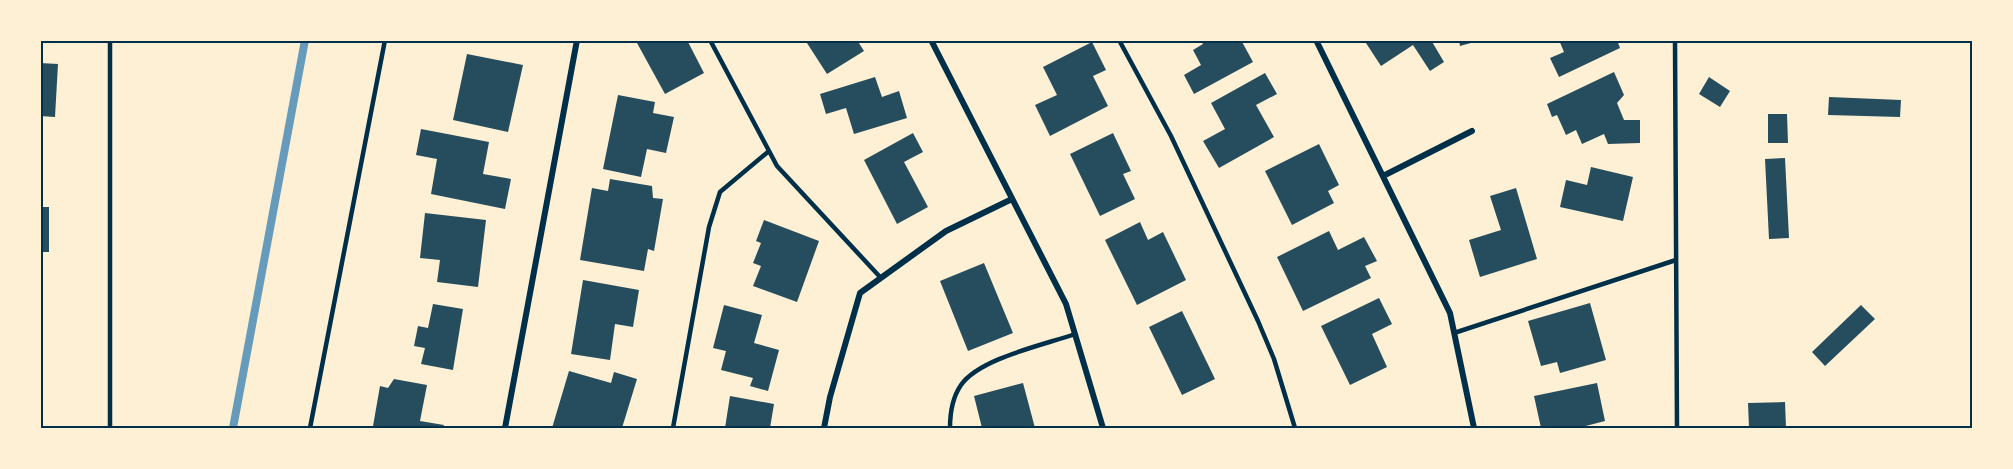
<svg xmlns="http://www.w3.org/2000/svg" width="2013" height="469" viewBox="0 0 2013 469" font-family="Literata,serif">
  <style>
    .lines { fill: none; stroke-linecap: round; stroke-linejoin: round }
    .stream { stroke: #669bbc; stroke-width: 8 }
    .building { fill: #264d5e }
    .service { stroke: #003049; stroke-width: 4.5 }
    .minor { stroke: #003049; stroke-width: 6 }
    .neatline { fill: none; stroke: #003049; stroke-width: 2 }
  </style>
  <rect width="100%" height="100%" fill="#fdf0d5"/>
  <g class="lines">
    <path class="stream" d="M233,428L305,40"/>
  </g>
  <path class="building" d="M642,40H687L704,73L665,94L637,43Z
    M805,40H857L864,51L827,74Z
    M1201,40H1241L1253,62L1194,94L1184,75L1201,65L1193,50L1203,44Z
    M1364,40H1431L1444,62L1430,71L1413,45L1381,66Z
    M1459,40H1478V41L1460,46Z
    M1559,40H1617L1620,48L1559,77L1550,58L1564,52Z
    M1092,42L1106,70L1093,76L1108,106L1050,136L1035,105L1057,95L1043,67Z
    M467,54L523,65L508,132L453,120Z
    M40,63L58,64L55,117L40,116Z
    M1614,72L1624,95L1617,103L1624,120H1640V143L1608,144L1604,134L1582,144L1576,130L1566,135L1557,115L1552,117L1547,104Z
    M1265,73L1277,94L1256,105L1274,137L1219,168L1203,141L1225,129L1211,103Z
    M875,77L882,97L899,91L907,118L854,134L846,108L826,114L820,94Z
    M1709,77L1730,91L1720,107L1699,94Z
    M618,95L655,102L653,113L674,117L666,153L647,149L641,177L603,169Z
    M1829,97L1901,100L1900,117L1828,115Z
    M1768,114H1787L1788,143H1768Z
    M421,129L489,142L483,174L511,179L505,209L431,194L437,159L416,155Z
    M913,133L923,152L904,162L928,207L897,224L864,160Z
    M1113,133L1131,171L1123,174L1135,199L1100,216L1070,154Z
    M1319,144L1339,185L1328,191L1334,203L1292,225L1265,171Z
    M1785,158L1789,238L1769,239L1765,159Z
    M1591,167L1633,177L1623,221L1560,207L1566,180L1587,185Z
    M610,179L652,186L653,198L663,199L654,251L648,249L644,271L580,260L592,188L608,191Z
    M1516,188L1537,259L1480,277L1469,240L1501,230L1490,196Z
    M40,207H49V252H40Z
    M425,213L486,220L478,287L437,282L440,260L420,258Z
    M764,220L819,241L797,302L753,286L761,266L753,263L761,243L756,241Z
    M1140,222L1148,240L1163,232L1186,280L1137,305L1105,240Z
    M1329,231L1338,250L1364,237L1377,261L1365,266L1371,278L1303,311L1277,257Z
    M984,263L1013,333L968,351L940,281Z
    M583,280L639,290L633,327L615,324L610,360L571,354Z
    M1379,298L1392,324L1372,334L1387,367L1350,385L1321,326Z
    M1590,303L1606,360L1560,373L1557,362L1541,366L1528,321Z
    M433,304L463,309L453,370L421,364L425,348L414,346L418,326L428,328Z
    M724,305L762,315L754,343L779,350L768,391L750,386L753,378L721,370L726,351L713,348Z
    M1861,305L1875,319L1825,366L1812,352Z
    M1182,311L1215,379L1182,395L1149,327Z
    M569,371L611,383L614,372L637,379L622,428L612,426V428H552Z
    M394,379L427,385L420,421L444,425L443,428H383L373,426L380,386L388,388Z
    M1023,383L1035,428H982L974,396Z
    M1597,383L1605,421L1578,428H1541L1534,396Z
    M730,396L774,404L770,428H725Z
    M1785,402L1786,428H1749L1748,403Z"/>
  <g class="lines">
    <path class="service" d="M110,40V428
      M710,40L777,166L881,278
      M1119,40L1171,136L1258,321L1274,359L1295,428
      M1675,40L1677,428
      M1454,333L1676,260
      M310,428L385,40
      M673,428L709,227L720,192L769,151
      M950,428C950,413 952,398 961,385C980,358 1044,345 1075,334"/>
    <path class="minor" d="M931,40L1066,304L1103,428
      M1316,40L1450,313L1474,428
      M1383,176L1472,131
      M505,428L577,40
      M824,428L830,397L860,293L946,231L1012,199"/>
  </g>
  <rect width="2013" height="469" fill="none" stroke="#fdf0d5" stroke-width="84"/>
  <rect x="42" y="42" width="1929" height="385" class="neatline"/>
</svg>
